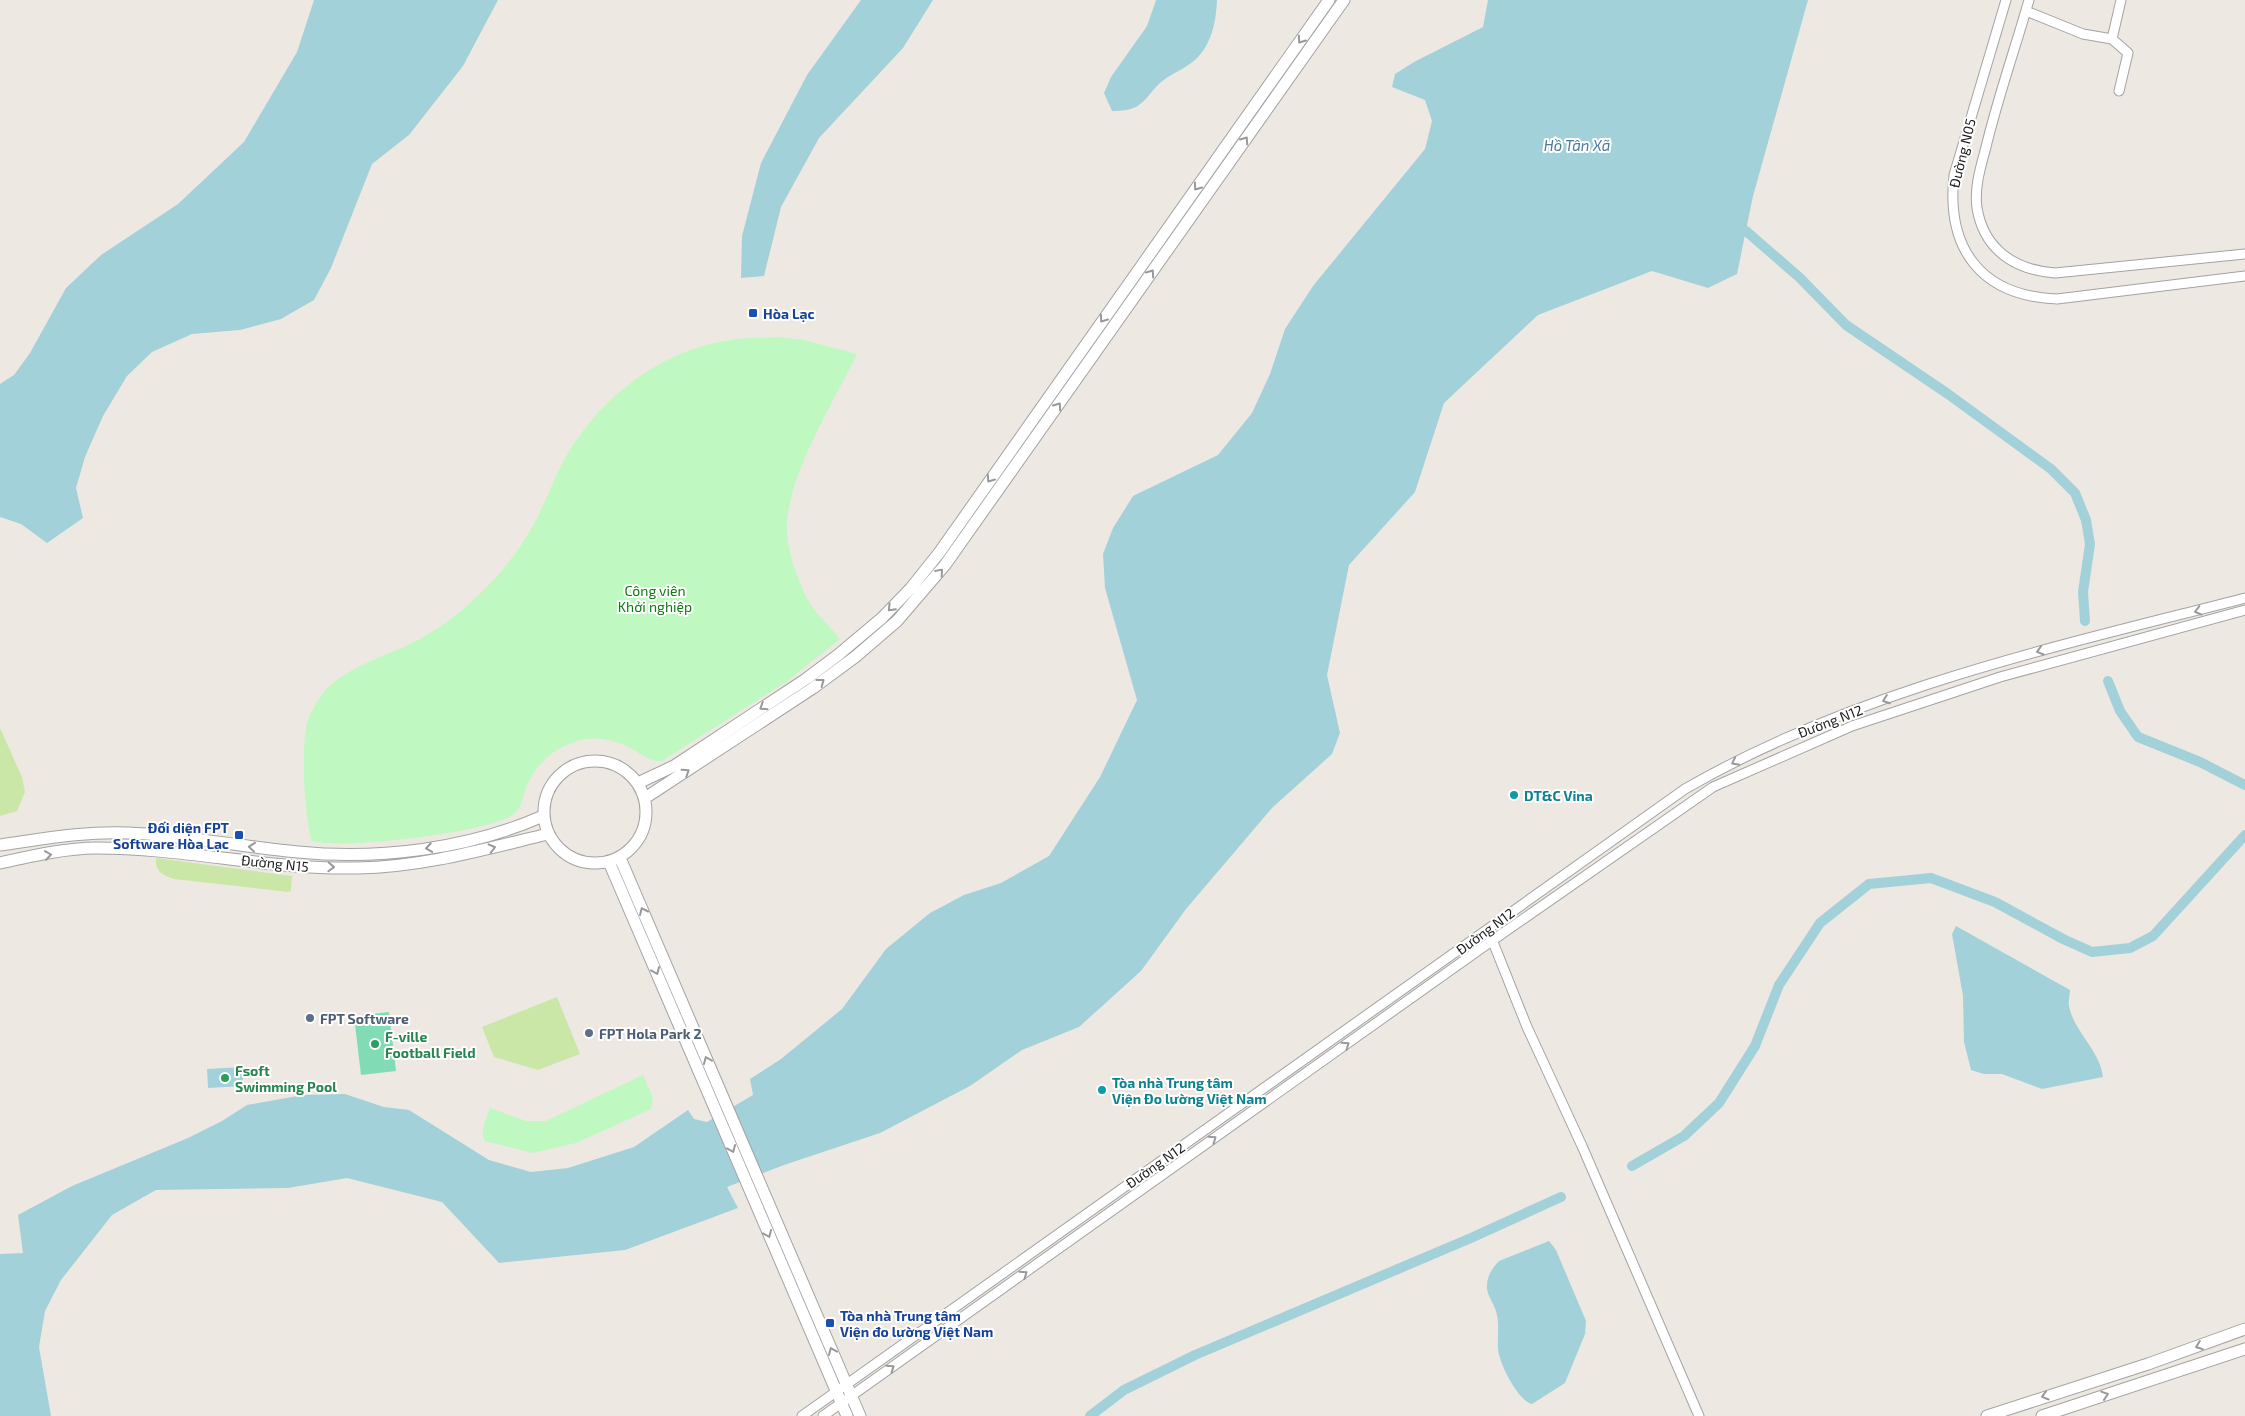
<svg xmlns="http://www.w3.org/2000/svg" width="2245" height="1416" viewBox="0 0 2245 1416" font-family="'Exo 2',sans-serif">
  <style>
    .grass { fill: #cae7a8 }
    .park { fill: #bff8c1 }
    .pitch { fill: #81dbb4 }
    .water { fill: #a3d1da }
    .lines { fill: none; stroke-linecap: round; stroke-linejoin: round }
    .canal { stroke: #a3d1da; stroke-width: 10 }
    .minor-casing { stroke: #a3a3a3; stroke-width: 11 }
    .tertiary-casing { stroke: #a3a3a3; stroke-width: 13 }
    .minor { stroke: #fff; stroke-width: 9 }
    .tertiary { stroke: #fff; stroke-width: 11 }
    .oneway { stroke: #999 }
    .transit-dot { fill: #1a4fb4; stroke: #fff; stroke-width: 2 }
    .culture-dot { fill: #0f9aa8; stroke: #fff; stroke-width: 2 }
    .service-dot { fill: #5c6f8a; stroke: #fff; stroke-width: 2 }
    .leisure-dot { fill: #2e9e5b; stroke: #fff; stroke-width: 2 }
    .labels { text-anchor: middle; dominant-baseline: central; stroke-width: 4; stroke-linejoin: round; paint-order: stroke }
    .street-label { font-size: 14px; fill: #1c1c1c; stroke: #fff }
    .transit-label { font-size: 14px; font-weight: bold; fill: #164399; stroke: #fff; text-anchor: start }
    .park-label { font-size: 14px; fill: #0e7711; stroke: #fff }
    .culture-label { font-size: 14px; font-weight: bold; fill: #0d838f; stroke: #fff; text-anchor: start }
    .service-label { font-size: 14px; font-weight: bold; fill: #4e5e75; stroke: #fff; text-anchor: start }
    .leisure-label { font-size: 14px; font-weight: bold; fill: #27864d; stroke: #fff; text-anchor: start }
    .water-label { font-size: 15px; font-style: italic; fill: #497aa1; stroke: #fff }
  </style>
  <rect width="100%" height="100%" fill="#ede9e2"/>
  <path class="grass" d="M0,728L22,777L25,792L17,811L0,816Z
    M156,858L292,876L291,891L288,892L174,879C162,875 155,872 156,858Z
    M557,997L580,1054L538,1070L494,1057L482,1027Z"/>
  <path class="park" d="M777,337L804,340L857,354C833,403 792,468 787,521C785,546 796,576 807,598C814,613 830,626 840,639L786,682L662,761C648,762 641,753 628,747C612,739 594,736 577,741C552,749 536,764 526,788C523,796 522,805 516,812C499,832 339,850 312,841C304,816 301,749 307,724C309,715 316,704 321,696C339,669 390,655 418,640C437,630 456,616 471,602C499,577 524,546 540,512C548,496 554,479 562,464C595,402 654,354 724,341C741,338 759,338 777,337Z
    M643,1075L653,1098L651,1109L576,1143L533,1153L485,1141C479,1131 487,1118 490,1108L526,1121H546Z"/>
  <path class="pitch" d="M389,1012L396,1071L361,1075L354,1016Z"/>
  <path class="water" d="M314,0H498L463,66L409,135L372,164L331,268L314,300L281,319L240,330L192,334L152,352L127,376L103,416L85,457L76,488L83,518L47,543L21,524L0,517V384L14,375L30,353L66,288L101,255L178,204L244,142L297,52Z
    M861,0H933L903,48L819,138L781,207L764,276L741,278L742,236L761,163L807,75Z
    M1156,0H1217C1216,22 1212,44 1195,60C1186,68 1175,72 1165,79C1143,96 1146,112 1112,111L1104,93L1111,77L1147,26Z
    M1488,0H1808L1753,196L1737,274L1708,288L1652,271L1538,315L1444,403L1415,492L1349,565L1327,675L1340,733L1332,754L1272,808L1186,909L1141,971L1079,1027L1022,1050L970,1086L880,1133L784,1165L727,1187L738,1208L625,1250L499,1263L442,1202L347,1178L288,1188L156,1190L112,1215L61,1280L45,1311L39,1347L51,1416H0V1254L23,1253L18,1215L72,1186L188,1138L222,1121L247,1105L303,1095L345,1094L384,1107L409,1110L489,1160L531,1172L568,1168L634,1147L688,1110L694,1119L707,1122L753,1095L750,1079L781,1059L842,1009L886,949L930,913L964,895L1001,883L1049,856L1100,777L1137,700L1105,588L1103,554L1113,528L1133,496L1218,455L1252,413L1270,374L1285,329L1313,286L1425,149L1432,121L1425,100L1392,87L1395,74L1414,62L1483,27Z
    M1956,926L2070,990C2070,995 2068,1001 2069,1006C2074,1032 2100,1050 2103,1077L2042,1089L2002,1074H1984L1971,1070L1964,1042L1963,996L1952,934Z
    M243,1067V1086L208,1088L207,1069Z
    M1549,1241L1556,1250L1586,1321L1585,1334L1565,1383L1532,1404C1518,1401 1499,1363 1498,1349C1497,1336 1500,1324 1496,1311C1493,1302 1486,1294 1487,1285C1487,1276 1493,1267 1499,1261Z"/>
  <g class="lines">
    <path class="canal" d="M1746,231L1799,277L1846,325L1948,394L2051,469L2075,493L2086,520L2090,544L2083,592L2085,621
      M2108,681L2120,711L2138,737L2200,762L2245,785
      M1632,1166L1684,1136L1719,1103L1755,1046L1779,985L1820,923L1869,884L1931,878L1995,902L2063,939L2092,952L2130,948L2153,936L2245,835
      M1090,1416L1124,1390L1195,1355L1471,1238L1561,1197"/>
    <g class="minor-casing">
      <path id="minor" d="M2006,0L1954,175C1946,249 1981,296 2057,299L2245,276
        M2029,0C2015,49 1998,97 1986,147C1981,166 1974,187 1977,208C1984,250 2015,270 2055,273L2245,254
        M2026,11L2083,34L2112,39L2128,53L2119,91
        M2112,39L2121,0
        M1491,937L1527,1027L1582,1146L1699,1416
        M802,1416L1685,789C1856,690 2055,647 2245,598
        M823,1416L1483,947L1713,787L1852,726L2000,677L2245,610"/>
    </g>
    <g class="tertiary-casing">
      <path id="tertiary" d="M544 812a51 51 0 1 1 102 0a51 51 0 1 1-102 0Z
        M638,783L674,766L806,679L838,655L882,618L911,588L939,553L1329,0
        M645,798L813,688L855,657L897,621L945,565L1344,0
        M0,845C43,839 85,831 128,833C185,835 242,847 298,852C379,860 468,849 543,816
        M620,858L860,1416
        M609,862L847,1416
        M0,863C31,856 66,848 97,848C185,848 270,870 358,868C423,867 485,849 548,834
        M1987,1416L2148,1364L2245,1329
        M2042,1416L2245,1349"/>
    </g>
    <use href="#minor" class="minor"/>
    <use href="#tertiary" class="tertiary"/>
  </g>
  <defs><path id="oneway-chevron" d="M-2-3.5L2.5 0L-2 3.5" fill="none" stroke-width="1.6" stroke-linecap="round" stroke-linejoin="round" transform="scale(1.25)"/></defs>
  <g class="oneway">
    <use href="#oneway-chevron" transform="translate(1301 40) rotate(125)"/>
    <use href="#oneway-chevron" transform="translate(1245 140) rotate(-55)"/>
    <use href="#oneway-chevron" transform="translate(1197 187) rotate(126)"/>
    <use href="#oneway-chevron" transform="translate(1151 273) rotate(-55)"/>
    <use href="#oneway-chevron" transform="translate(1103 319) rotate(126)"/>
    <use href="#oneway-chevron" transform="translate(1058 406) rotate(-55)"/>
    <use href="#oneway-chevron" transform="translate(990 479) rotate(125)"/>
    <use href="#oneway-chevron" transform="translate(940 572) rotate(-49)"/>
    <use href="#oneway-chevron" transform="translate(891 608) rotate(134)"/>
    <use href="#oneway-chevron" transform="translate(2198 611) rotate(166)"/>
    <use href="#oneway-chevron" transform="translate(2040 651) rotate(163)"/>
    <use href="#oneway-chevron" transform="translate(821 682) rotate(-37)"/>
    <use href="#oneway-chevron" transform="translate(1886 700) rotate(160)"/>
    <use href="#oneway-chevron" transform="translate(763 707) rotate(147)"/>
    <use href="#oneway-chevron" transform="translate(1735 762) rotate(153)"/>
    <use href="#oneway-chevron" transform="translate(686 772) rotate(-33)"/>
    <use href="#oneway-chevron" transform="translate(252 847) rotate(-174)"/>
    <use href="#oneway-chevron" transform="translate(429 848) rotate(171)"/>
    <use href="#oneway-chevron" transform="translate(492 848) rotate(-14)"/>
    <use href="#oneway-chevron" transform="translate(48 855) rotate(-8)"/>
    <use href="#oneway-chevron" transform="translate(331 867) rotate(2)"/>
    <use href="#oneway-chevron" transform="translate(643 911) rotate(-114)"/>
    <use href="#oneway-chevron" transform="translate(656 971) rotate(67)"/>
    <use href="#oneway-chevron" transform="translate(1346 1045) rotate(-35)"/>
    <use href="#oneway-chevron" transform="translate(707 1060) rotate(-113)"/>
    <use href="#oneway-chevron" transform="translate(1213 1139) rotate(-35)"/>
    <use href="#oneway-chevron" transform="translate(732 1149) rotate(67)"/>
    <use href="#oneway-chevron" transform="translate(768 1234) rotate(67)"/>
    <use href="#oneway-chevron" transform="translate(1024 1274) rotate(-35)"/>
    <use href="#oneway-chevron" transform="translate(2199 1346) rotate(160)"/>
    <use href="#oneway-chevron" transform="translate(832 1351) rotate(-113)"/>
    <use href="#oneway-chevron" transform="translate(891 1368) rotate(-35)"/>
    <use href="#oneway-chevron" transform="translate(2105 1395) rotate(-18)"/>
    <use href="#oneway-chevron" transform="translate(2045 1396) rotate(163)"/>
  </g>
  <g class="transit-dot">
    <rect x="748" y="308" width="10" height="10" rx="2.5"/>
    <rect x="234" y="830" width="10" height="10" rx="2.5"/>
    <rect x="825" y="1318" width="10" height="10" rx="2.5"/>
  </g>
  <g class="culture-dot">
    <circle cx="1514" cy="795" r="5"/>
    <circle cx="1102" cy="1090" r="5"/>
  </g>
  <g class="service-dot">
    <circle cx="310" cy="1018" r="5"/>
    <circle cx="589" cy="1033" r="5"/>
  </g>
  <g class="leisure-dot">
    <circle cx="375" cy="1044" r="5"/>
    <circle cx="225" cy="1078" r="5"/>
  </g>
  <g class="labels">
    <g class="street-label">
      <text transform="translate(1962 153) rotate(-76)">Đường N05</text>
      <text transform="translate(1830 721) rotate(-21)">Đường N12</text>
      <text transform="translate(275 863) rotate(6)">Đường N15</text>
      <text transform="translate(1485 931) rotate(-36)">Đường N12</text>
      <text transform="translate(1155 1165) rotate(-35)">Đường N12</text>
    </g>
    <g class="transit-label">
      <text x="763" y="313">Hòa Lạc</text>
      <text x="229" y="827" text-anchor="end">Đối diện FPT<tspan x="229" dy="16">Software Hòa Lạc</tspan></text>
      <text x="840" y="1315">Tòa nhà Trung tâm<tspan x="840" dy="16">Viện đo lường Việt Nam</tspan></text>
    </g>
    <g class="park-label">
      <text x="655" y="590">Công viên<tspan x="655" dy="16">Khởi nghiệp</tspan></text>
    </g>
    <g class="culture-label">
      <text x="1524" y="795">DT&amp;C Vina</text>
      <text x="1112" y="1082">Tòa nhà Trung tâm<tspan x="1112" dy="16">Viện Đo lường Việt Nam</tspan></text>
    </g>
    <g class="service-label">
      <text x="320" y="1018">FPT Software</text>
      <text x="599" y="1033">FPT Hola Park 2</text>
    </g>
    <g class="leisure-label">
      <text x="385" y="1036">F-ville<tspan x="385" dy="16">Football Field</tspan></text>
      <text x="235" y="1070">Fsoft<tspan x="235" dy="16">Swimming Pool</tspan></text>
    </g>
    <g class="water-label">
      <text x="1577" y="145">Hồ Tân Xã</text>
    </g>
  </g>
</svg>
